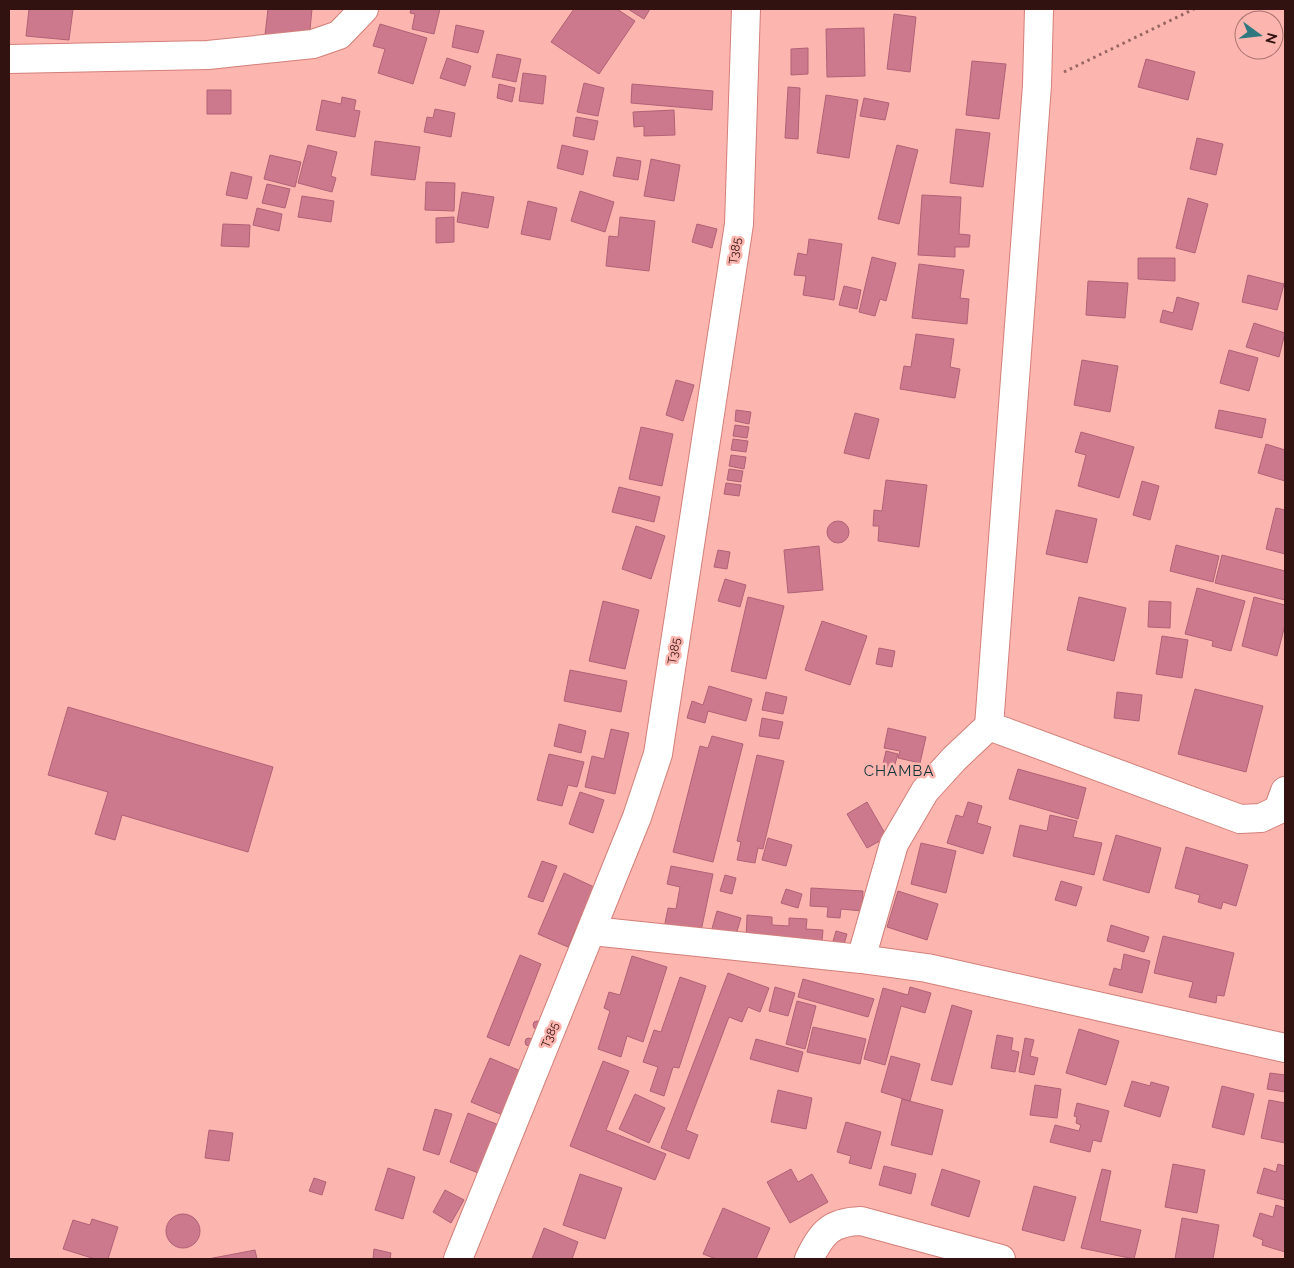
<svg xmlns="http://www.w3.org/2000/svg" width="1294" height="1268" viewBox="0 0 1294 1268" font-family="Raleway,sans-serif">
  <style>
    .building { fill: #cc798e; stroke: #b16176 }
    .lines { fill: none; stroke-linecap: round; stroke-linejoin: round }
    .minor-casing { stroke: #d37f79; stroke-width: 30 }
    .tertiary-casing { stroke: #d37f79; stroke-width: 30 }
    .path { stroke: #996561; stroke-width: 3; stroke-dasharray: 2.5 4; stroke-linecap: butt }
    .minor { stroke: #fff; stroke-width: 28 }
    .tertiary { stroke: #fff; stroke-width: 28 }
    .labels { text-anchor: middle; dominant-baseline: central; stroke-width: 5; stroke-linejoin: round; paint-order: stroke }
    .street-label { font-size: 12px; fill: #321211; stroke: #fdb5af }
    .quarter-label { font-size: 15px; letter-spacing: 1px; fill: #133539; stroke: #fdb5af }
  </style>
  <rect width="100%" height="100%" fill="#fdb5af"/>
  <path class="building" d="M29,9H73L69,40L26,36Z
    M268,9H312L309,40L265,35Z
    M411,9H440L434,34L412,29L415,14L410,13Z
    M574,9H617L635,21L599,74L551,42Z
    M628,9H650L644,19Z
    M894,14L916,17L910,72L887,69Z
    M380,24L427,38L413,84L378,73L385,49L373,46Z
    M456,25L484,31L478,53L452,47Z
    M864,28L865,76L827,77L826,29Z
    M808,48V74L791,75V49Z
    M497,54L521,59L516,82L492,77Z
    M447,58L471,66L465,86L440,78Z
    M1146,59L1195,72L1188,100L1138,87Z
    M972,61L1006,64L999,119L966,115Z
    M523,73L546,76L543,104L519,101Z
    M584,83L604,88L598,116L577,112Z
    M499,84L515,88L512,102L497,98Z
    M632,84L713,91L712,110L631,103Z
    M788,87L800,88L798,139L785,138Z
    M207,90H231V114H207Z
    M826,95L858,100L849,158L817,153Z
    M342,97L356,100L354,110L360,111L355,137L316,130L322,100L341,104Z
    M864,98L889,103L885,120L860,116Z
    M435,109L455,113L451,137L424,132L427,117L433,118Z
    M674,110L675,135L644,136V126L634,127L633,112Z
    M576,117L598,121L594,140L573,136Z
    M956,129L990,133L983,187L950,183Z
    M1197,138L1223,144L1216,175L1190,169Z
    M375,141L420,147L415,180L371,175Z
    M308,145L337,152L331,176L336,178L332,192L298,183Z
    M562,145L588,151L583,175L557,168Z
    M897,145L918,150L899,224L878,219Z
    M270,155L301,162L295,187L264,179Z
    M617,157L641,161L638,180L613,176Z
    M651,159L680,165L674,201L644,196Z
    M231,172L252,177L247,199L226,195Z
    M426,182L455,183L454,211L425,210Z
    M267,184L290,189L285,208L262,203Z
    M580,191L614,202L605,232L571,221Z
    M462,192L494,197L488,228L457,222Z
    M922,195L961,197L959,234L970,235L969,247H955V257L918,255Z
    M302,196L334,201L331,222L298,217Z
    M1188,198L1208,204L1195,253L1176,248Z
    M528,201L557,208L550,240L521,234Z
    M257,208L282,214L279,231L253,225Z
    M454,217V242L436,243V218Z
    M620,217L655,221L649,271L606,266L609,236L618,237Z
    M223,224L250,225L249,247L221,246Z
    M697,224L717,229L712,248L692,242Z
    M809,239L842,244L834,300L803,295L806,276L794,275L798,253L807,255Z
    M872,257L896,263L886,301L880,299L875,316L859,312Z
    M1138,258H1175V281L1138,279Z
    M919,264L964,270L960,298L969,299L967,324L912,318Z
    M1248,275L1284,284L1277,310L1242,302Z
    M1088,281L1128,283L1125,318L1086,315Z
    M844,286L861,290L857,309L839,305Z
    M1177,297L1199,303L1192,330L1160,322L1163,310L1173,313Z
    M1254,323L1285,333L1279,357L1246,347Z
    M916,334L954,339L950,367L960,369L955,398L900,389L904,366L911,367Z
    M1229,350L1258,358L1249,391L1220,383Z
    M1082,360L1118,366L1110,412L1074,405Z
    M676,380L694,385L683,421L666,415Z
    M736,410L751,412L749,424L735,421Z
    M1219,410L1266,419L1262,438L1215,428Z
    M855,413L879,419L869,459L844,453Z
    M735,425L749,427L747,438L733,436Z
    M641,427L673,434L662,486L629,479Z
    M1081,432L1134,447L1119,498L1078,486L1086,455L1075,452Z
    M733,439L748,441L746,452L731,450Z
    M1266,444L1285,450V481L1258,473Z
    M731,455L746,457L744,469L729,466Z
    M729,469L743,471L741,482L727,480Z
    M886,480L927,485L919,547L878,541L879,526H873L874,510L882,511Z
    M1142,481L1159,486L1150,520L1133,515Z
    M726,483L741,485L739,496L724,494Z
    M619,487L660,497L654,522L612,512Z
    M1276,508L1285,510V554L1266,549Z
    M1056,510L1097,519L1087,563L1046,554Z
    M827 532a11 11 0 1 1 22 0a11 11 0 1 1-22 0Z
    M636,526L665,536L651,579L622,569Z
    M1176,545L1219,556L1213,582L1170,571Z
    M819,546L823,590L788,593L784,550Z
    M718,550L730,552L727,569L714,567Z
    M1222,555L1285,571V600L1215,583Z
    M725,579L746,585L740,607L718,601Z
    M1197,588L1245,601L1231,651L1212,646L1213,641L1185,634Z
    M748,597L784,606L766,679L731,671Z
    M1079,597L1126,608L1114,661L1067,650Z
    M1254,597L1285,605V625L1277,656L1242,646Z
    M603,601L639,610L625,669L589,661Z
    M1149,601L1171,602L1170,628L1148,627Z
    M822,621L867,636L850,685L805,670Z
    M1162,636L1188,640L1182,678L1156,674Z
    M879,648L895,651L892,667L876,664Z
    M570,670L627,681L621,712L564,701Z
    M709,686L752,699L746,721L708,711L705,723L687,718L692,701L703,705Z
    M1195,689L1263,706L1246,772L1178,754Z
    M766,692L787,697L783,714L762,710Z
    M1117,692L1142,695L1139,721L1114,718Z
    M68,707L273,767L248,852L122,815L115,840L95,834L108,792L48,775Z
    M762,718L783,722L779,739L759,736Z
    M559,724L586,731L581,753L554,746Z
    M888,728L926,737L920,763L898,758L900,751L884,748Z
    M611,729L629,733L615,794L585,787L592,756L604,759Z
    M712,736L743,744L713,862L673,852L700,746L708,748Z
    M886,751L898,754L893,771L882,768Z
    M549,754L584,762L577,787L568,785L562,806L537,800Z
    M757,755L784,761L763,849L758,848L755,863L737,860L741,842L737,841Z
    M1018,769L1086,788L1078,819L1009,799Z
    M580,792L604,800L593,833L569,824Z
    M867,802L887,837L867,848L847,814Z
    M968,802L982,806L977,823L991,827L983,854L947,843L956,815L963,817Z
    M1050,815L1077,821L1073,837L1102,843L1094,875L1013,856L1020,825L1047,831Z
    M1116,835L1161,848L1149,893L1103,880Z
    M768,838L792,845L786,866L762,860Z
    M921,843L956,851L946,893L911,884Z
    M1186,847L1248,865L1236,906L1223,902L1221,909L1198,902L1200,895L1175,888Z
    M542,861L557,866L543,902L528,897Z
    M671,866L713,874L700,936L664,928L668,908L676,909L680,887L667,884Z
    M564,873L594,887L568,947L538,934Z
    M725,875L736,878L732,894L720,891Z
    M1061,881L1082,887L1076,906L1055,900Z
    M811,888L863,891L862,911L841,909L840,918L827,917L828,907L810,906Z
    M786,889L802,894L798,908L781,903Z
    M898,891L938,904L927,940L887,927Z
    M717,911L741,918L735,938L711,932Z
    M747,915L772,917V925L789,926V918L807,919L806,929L823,930L822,941L746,940Z
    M1111,925L1149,937L1144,952L1107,941Z
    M836,931L847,934L842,951L831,948Z
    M1163,936L1234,953L1224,996L1217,995L1216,1003L1189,997L1193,982L1154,973Z
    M1124,954L1150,961L1142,993L1109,985L1114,968L1121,970Z
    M520,955L541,964L509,1046L487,1037Z
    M632,956L667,967L643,1042L627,1036L621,1057L598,1049L610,1011L604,1008L609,992L620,995Z
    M728,973L769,988L760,1012L748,1007L742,1022L729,1017L686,1130L698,1135L689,1159L661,1148Z
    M680,977L706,986L679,1068L673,1067L664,1096L650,1091L658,1067L643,1062L654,1030L661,1032Z
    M803,979L874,999L868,1017L798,997Z
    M775,987L795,993L788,1016L769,1011Z
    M910,987L931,993L925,1013L901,1006L885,1065L864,1059L883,988L908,995Z
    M797,1001L816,1006L805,1049L786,1044Z
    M952,1005L972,1011L952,1085L931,1080Z
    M533 1025a4 4 0 1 1 8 0a4 4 0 1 1-8 0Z
    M813,1027L866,1039L860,1064L807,1052Z
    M1079,1029L1119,1041L1106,1085L1066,1073Z
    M997,1035L1013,1038L1011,1050L1019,1052L1015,1072L991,1068Z
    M525 1042a4 4 0 1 1 8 0a4 4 0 1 1-8 0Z
    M1025,1038L1034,1040L1030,1056L1038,1058L1034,1075L1019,1072Z
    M756,1039L803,1052L798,1072L750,1059Z
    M891,1056L920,1064L910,1101L881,1092Z
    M490,1058L523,1072L505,1116L471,1102Z
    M603,1061L629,1071L606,1130L666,1154L655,1180L570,1146Z
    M1270,1073L1285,1075V1092L1267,1089Z
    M1132,1081L1150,1086L1151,1082L1169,1087L1160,1117L1124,1106Z
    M1035,1085L1061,1089L1057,1118L1030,1115Z
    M1222,1086L1254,1094L1244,1135L1212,1127Z
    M778,1090L812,1098L806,1129L771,1122Z
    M635,1094L665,1108L649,1143L619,1129Z
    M902,1099L943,1110L932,1155L891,1145Z
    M1269,1100L1285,1103V1143L1261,1138Z
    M1077,1103L1109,1111L1101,1142L1093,1140L1090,1152L1050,1142L1055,1125L1079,1131L1081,1125L1076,1123L1077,1117L1074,1116Z
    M435,1109L452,1114L439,1155L423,1150Z
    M468,1113L499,1125L481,1174L450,1162Z
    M846,1122L881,1132L871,1169L849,1163L851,1156L837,1152Z
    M209,1130L233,1133L229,1161L205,1158Z
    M1173,1164L1205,1170L1197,1213L1165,1207Z
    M1278,1164L1285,1166V1200L1257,1193L1264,1168L1276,1172Z
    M884,1166L916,1174L911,1194L879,1185Z
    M388,1168L415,1177L403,1219L375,1210Z
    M791,1169L798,1182L812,1174L828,1202L790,1223L767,1182Z
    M942,1169L980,1181L969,1217L931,1205Z
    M1102,1169L1111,1171L1100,1221L1141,1230L1134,1259L1081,1248Z
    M580,1174L622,1188L605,1239L563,1225Z
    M314,1178L326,1182L322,1195L309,1191Z
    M1034,1186L1076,1197L1064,1241L1022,1230Z
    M445,1190L464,1200L451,1223L433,1212Z
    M1276,1205L1285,1208V1252L1262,1245L1263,1240L1253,1236L1260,1213L1273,1217Z
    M723,1208L770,1228L756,1259H716L703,1254Z
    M166 1231a17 17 0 1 1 34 0a17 17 0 1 1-34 0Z
    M1182,1218L1219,1225L1213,1259H1175Z
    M92,1219L118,1227L108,1259H95L63,1249L73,1220L90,1225Z
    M544,1228L578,1242L572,1259H532Z
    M374,1249L391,1253L390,1259H373Z
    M255,1250L257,1259H208Z"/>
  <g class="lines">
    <g class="minor-casing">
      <path id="minor" d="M9,59L208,55L313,44L339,35L364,9
        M989,726L1240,819L1261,818L1278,810L1285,791
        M592,931L861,959L927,968L1285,1048
        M861,959L894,844L925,791L954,759L989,726L1037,85L1039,9
        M809,1259C822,1233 830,1222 861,1221L1001,1259"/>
    </g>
    <g class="tertiary-casing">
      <path id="tertiary" d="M458,1259L637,817L658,754L739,224L746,9"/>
    </g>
    <path class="path" d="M1064,72L1194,9"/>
    <use href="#minor" class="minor"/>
    <use href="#tertiary" class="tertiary"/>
  </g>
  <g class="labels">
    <g class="street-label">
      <text transform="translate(735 251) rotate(-82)">T385</text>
      <text transform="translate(674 651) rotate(-81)">T385</text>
      <text transform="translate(550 1035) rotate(-68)">T385</text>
    </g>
    <g class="quarter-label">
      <text x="899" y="771">CHAMBA</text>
    </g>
  </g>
  <rect width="1294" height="1268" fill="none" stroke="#321211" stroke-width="20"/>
  <g transform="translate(1259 35) rotate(105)"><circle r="24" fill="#fdb5af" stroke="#ac7470"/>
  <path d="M0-4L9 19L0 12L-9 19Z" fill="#2f787f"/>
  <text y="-8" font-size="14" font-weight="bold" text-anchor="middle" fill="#321211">N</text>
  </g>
</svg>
